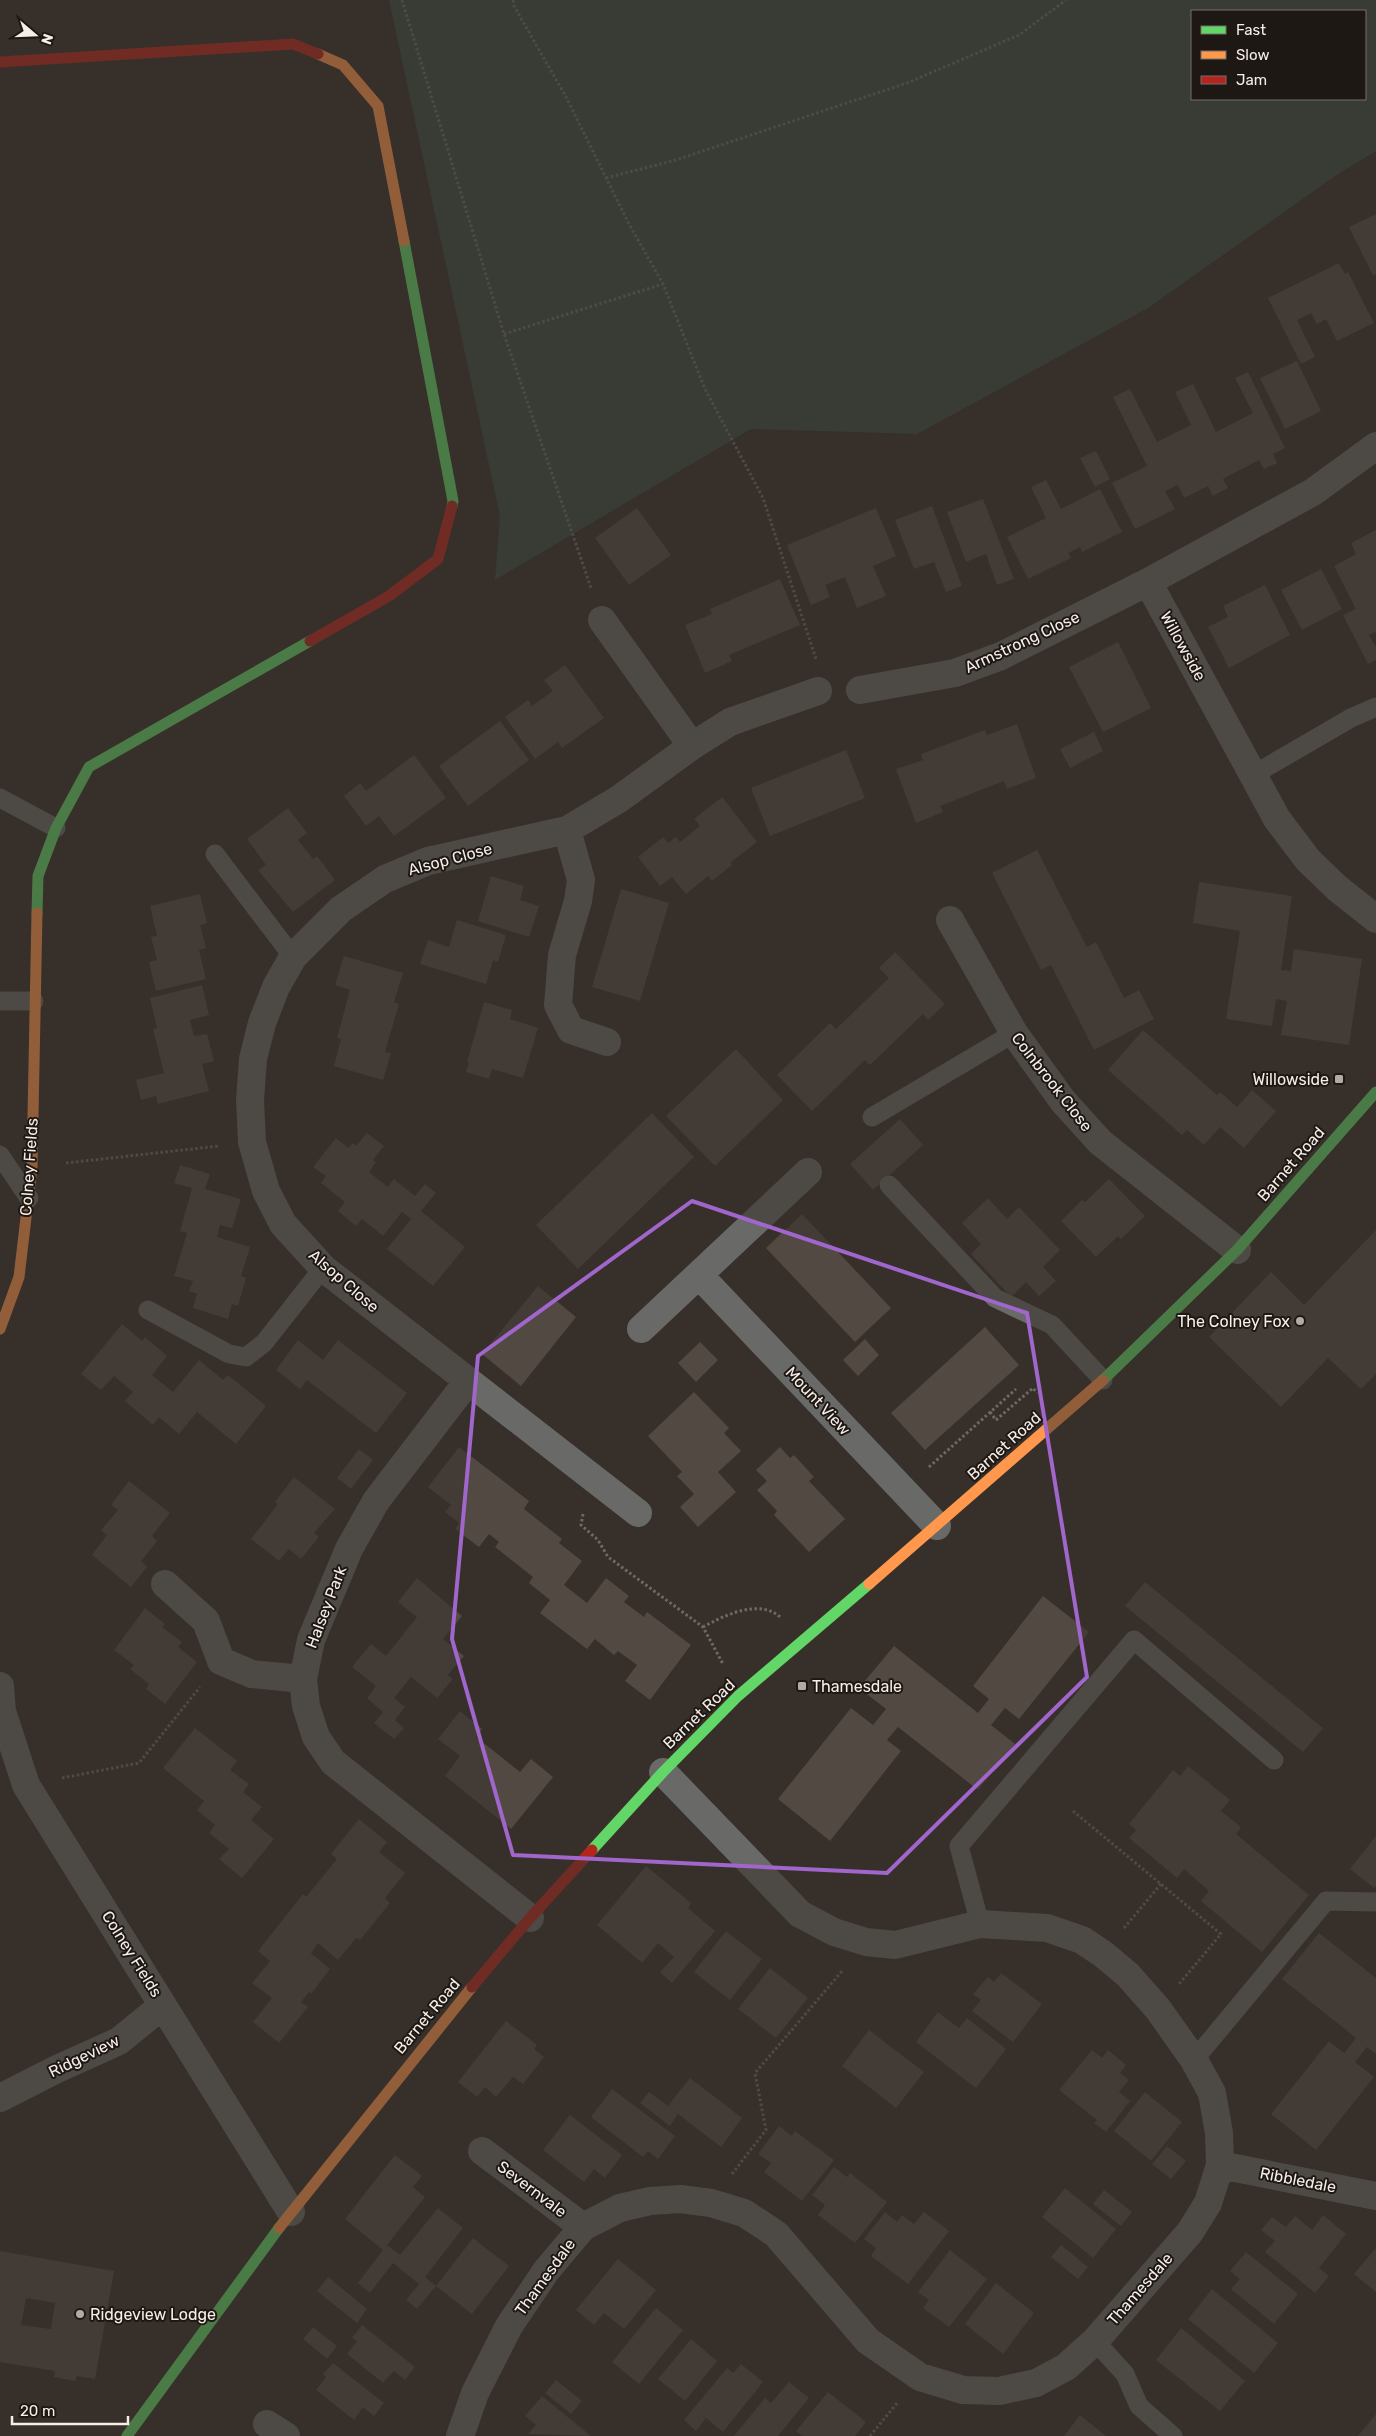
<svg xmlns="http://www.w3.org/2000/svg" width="1376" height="2436" viewBox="0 0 1376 2436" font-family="Rubik,sans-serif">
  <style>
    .green { fill: #3a4d40; fill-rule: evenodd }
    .building { fill: #534943; fill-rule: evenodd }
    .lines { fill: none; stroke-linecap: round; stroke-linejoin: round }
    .path { stroke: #6c6a68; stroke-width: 3; stroke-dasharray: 2.5 2.5; stroke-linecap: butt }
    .lane { stroke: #696967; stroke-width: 19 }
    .street { stroke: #696967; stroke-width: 28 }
    .fast { stroke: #63d668; stroke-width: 11 }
    .slow { stroke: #ff974d; stroke-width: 11 }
    .jam { stroke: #b3261e; stroke-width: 11 }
    .marked { fill: none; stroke: #a066cb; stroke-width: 4; stroke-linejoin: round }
    .poi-dot { fill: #b4aaa5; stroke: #1e1814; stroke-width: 2 }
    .labels { text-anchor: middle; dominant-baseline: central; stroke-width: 4; stroke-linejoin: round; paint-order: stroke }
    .street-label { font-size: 16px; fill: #f7ede7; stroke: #1e1814 }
    .poi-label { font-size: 16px; fill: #f7ede7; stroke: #1e1814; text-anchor: end }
  </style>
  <rect width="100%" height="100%" fill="#372f2a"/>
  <path class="green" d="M389,0H1376V151L1338,174L1148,308L917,434L751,429L495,580L500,516ZM1365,11V99H1192V11Z"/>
  <path class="building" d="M1376,214V274L1373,275L1349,227Z
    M1339,263L1345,274L1348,272L1374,323L1337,341L1326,319L1317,324L1311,313L1297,320L1315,357L1301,364L1268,298Z
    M1297,361L1321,411L1285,429L1260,378Z
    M1248,372L1285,448L1273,454L1277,463L1264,469L1259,460L1236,472L1223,479L1228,488L1213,496L1208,486L1184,498L1178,485L1165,491L1175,509L1135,529L1112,483L1147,466L1113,397L1130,389L1157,442L1191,425L1175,392L1193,384L1216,432L1253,413L1235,378Z
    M1096,451L1110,479L1095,487L1080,458Z
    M1046,480L1061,509L1100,489L1122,532L1082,552L1080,547L1068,553L1071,558L1028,579L1007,537L1046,518L1031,487Z
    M983,499L1014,579L997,585L986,554L966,562L947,512Z
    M932,506L962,586L946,592L934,562L914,569L895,520Z
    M637,508L671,555L629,585L595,538Z
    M876,508L896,556L873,566L886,596L857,608L845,577L825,585L830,597L811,605L787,545Z
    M1376,530V632L1369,635L1376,647V660L1368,664L1343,615L1356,609L1334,566L1356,554L1351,543Z
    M1321,569L1342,609L1302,630L1281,590Z
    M780,579L800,625L729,655L732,661L705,673L685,625L712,614L710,609Z
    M1265,585L1290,635L1229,668L1208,627L1228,617L1223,606Z
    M1118,642L1151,708L1103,732L1069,667Z
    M565,665L604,718L562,748L558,742L535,759L505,717L528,700L532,706L553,691L544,680Z
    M500,721L529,760L468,806L439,766Z
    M1017,724L1036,778L1007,789L1004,781L940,806L943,812L916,823L896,769L923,760L921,754L985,730L987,735Z
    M1094,732L1103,751L1070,768L1060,749Z
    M846,750L865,798L770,836L751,788Z
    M414,755L446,798L394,836L379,816L366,826L344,796L360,783L366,791Z
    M722,797L757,842L730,863L732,865L712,881L708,876L686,894L672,877L660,886L638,857L663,837L668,843L676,837L680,842L700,826L694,819Z
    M288,808L307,833L298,840L313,859L317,856L335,880L293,912L258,870L266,865L247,839Z
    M1037,850L1087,947L1096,942L1124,998L1139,990L1154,1019L1094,1050L1051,965L1041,970L992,873Z
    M491,876L524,886L520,900L539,906L529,937L478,921Z
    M1199,882L1292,896L1281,970L1291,971L1294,949L1362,959L1349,1045L1281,1035L1287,1001L1276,999L1272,1026L1226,1019L1240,931L1193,923Z
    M621,889L669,903L640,1001L592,987Z
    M200,894L207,923L200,925L206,948L199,950L206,979L156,991L149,962L157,960L151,937L157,936L150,906Z
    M457,920L506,935L498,962L493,960L486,984L420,964L428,940L449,947Z
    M895,952L945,1004L928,1020L923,1014L870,1065L865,1060L812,1111L777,1075L830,1023L836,1029L889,978L879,968Z
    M344,956L403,973L394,1002L399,1004L385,1052L391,1053L383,1080L334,1066L341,1039L337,1038L350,990L335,985Z
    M202,985L209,1015L190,1020L194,1036L207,1034L214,1061L202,1064L209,1091L158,1104L156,1096L141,1100L136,1080L164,1073L153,1029L157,1028L150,998Z
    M484,1002L512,1010L510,1019L538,1028L523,1078L492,1069L489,1079L466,1072L469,1063L467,1062Z
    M1143,1030L1217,1095L1220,1092L1237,1107L1252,1090L1276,1111L1244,1148L1220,1127L1204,1145L1187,1130L1182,1135L1108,1070Z
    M736,1049L783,1100L715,1166L666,1116Z
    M652,1113L694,1157L578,1269L536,1225Z
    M900,1119L923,1145L873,1190L850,1164Z
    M367,1133L384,1146L373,1160L376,1162L369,1172L388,1187L394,1179L415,1196L425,1184L436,1193L421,1211L465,1247L433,1286L387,1249L411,1219L402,1212L383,1236L362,1219L356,1226L338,1211L345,1202L321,1183L326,1176L313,1167L336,1138L348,1148L353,1143L356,1146Z
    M180,1165L210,1174L205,1189L241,1199L232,1228L220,1225L217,1237L250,1247L241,1276L246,1278L238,1306L232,1304L228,1319L193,1308L197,1294L189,1291L193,1281L174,1276L187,1233L180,1231L192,1188L174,1183Z
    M1109,1179L1145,1216L1121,1239L1118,1236L1096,1257L1061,1221L1082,1200L1085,1202Z
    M988,1198L1007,1219L1019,1207L1060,1250L1043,1267L1056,1281L1039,1296L1026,1282L1011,1297L971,1254L981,1244L962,1223Z
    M802,1214L891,1308L855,1342L766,1248Z
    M1376,1230V1374L1361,1389L1328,1358L1281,1407L1209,1337L1271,1272L1304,1305Z
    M538,1286L576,1317L521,1386L482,1354Z
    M122,1324L142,1341L145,1337L167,1356L152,1375L173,1392L199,1360L223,1380L228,1375L266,1406L236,1444L197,1412L179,1434L159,1417L153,1425L125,1401L133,1392L114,1376L101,1390L81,1374Z
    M985,1327L1019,1365L925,1450L891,1413Z
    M865,1339L879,1355L858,1376L843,1360Z
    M298,1340L323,1360L338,1340L407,1393L376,1433L307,1380L300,1389L276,1370Z
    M700,1342L718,1360L696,1382L678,1363Z
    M694,1392L729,1428L724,1433L741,1451L718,1472L736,1492L698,1527L680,1507L694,1494L677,1476L682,1472L648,1436Z
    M459,1447L529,1501L524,1509L562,1539L559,1543L582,1561L564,1585L587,1603L606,1578L629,1596L624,1602L644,1617L647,1612L691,1645L650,1700L625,1681L637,1665L618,1651L614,1655L595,1639L587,1649L540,1613L550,1600L529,1583L533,1577L495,1547L499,1542L489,1534L479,1547L455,1529L459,1523L445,1512L451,1505L428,1487Z
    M780,1447L790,1458L794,1455L814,1477L809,1481L845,1519L809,1552L774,1515L777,1511L757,1490L767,1481L756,1470Z
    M359,1449L373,1460L351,1489L337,1478Z
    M294,1477L335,1509L314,1533L319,1537L301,1559L289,1549L279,1561L251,1539L278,1504L275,1502Z
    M129,1481L170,1513L152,1536L157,1541L141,1561L147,1567L131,1587L92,1555L107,1535L101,1530L118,1510L111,1505Z
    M417,1578L462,1616L443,1639L464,1656L448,1675L453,1679L437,1698L411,1677L394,1698L405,1707L395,1720L404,1728L394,1739L374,1723L383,1712L367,1698L376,1686L352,1667L371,1644L386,1656L417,1617L398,1602Z
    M1145,1582L1323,1728L1303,1752L1125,1606Z
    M1043,1596L1089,1632L1019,1719L1005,1708L991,1725L1015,1744L978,1790L898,1727L887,1740L901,1751L830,1841L778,1799L851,1708L873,1725L886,1709L859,1688L894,1646L978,1713L989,1699L973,1686Z
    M145,1608L165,1624L162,1627L182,1642L178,1647L197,1662L165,1704L146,1689L149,1684L130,1669L134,1665L114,1650Z
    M460,1711L482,1729L476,1737L520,1772L531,1759L553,1777L511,1829L445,1776L460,1756L438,1739Z
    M195,1728L237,1761L230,1770L249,1784L243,1792L262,1807L251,1820L274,1839L242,1878L219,1859L229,1849L209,1833L215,1825L197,1810L204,1801L163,1768Z
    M1188,1766L1230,1800L1221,1811L1241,1827L1236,1834L1309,1895L1262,1952L1201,1901L1209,1891L1184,1869L1177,1878L1129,1838L1136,1830L1129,1824L1173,1770L1180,1776Z
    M359,1819L387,1842L379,1852L405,1873L385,1898L390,1903L360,1940L356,1938L338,1960L318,1943L311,1953L330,1969L311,1994L309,1992L301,2002L308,2007L279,2043L253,2022L272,1998L252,1983L270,1961L258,1951L303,1894L306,1897L337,1859L331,1854Z
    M1376,1836V1886L1374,1888L1350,1869Z
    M646,1866L691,1903L688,1908L715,1931L672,1983L660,1972L674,1957L658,1943L642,1963L597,1925Z
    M726,1931L762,1959L730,2000L694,1972Z
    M1319,1933L1376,1978V2054L1367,2047L1355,2062L1374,2077L1316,2150L1271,2114L1329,2041L1344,2053L1356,2038L1282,1979Z
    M770,1968L808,1998L776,2038L738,2009Z
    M1001,1973L1042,2004L1013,2042L972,2011L981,2000L973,1994L988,1977L994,1982Z
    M938,2012L959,2028L967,2018L1006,2049L976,2088L916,2042Z
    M506,2021L537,2045L534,2049L544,2057L523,2084L513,2077L496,2097L485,2087L477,2097L458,2082Z
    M869,2030L924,2072L896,2108L842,2066Z
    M1092,2050L1102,2058L1108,2050L1126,2065L1120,2073L1129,2080L1119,2092L1130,2101L1106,2132L1094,2123L1097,2120L1059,2090Z
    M690,2078L742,2118L721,2147L678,2114L670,2126L640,2103L649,2092L668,2106Z
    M612,2089L675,2136L658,2159L648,2151L643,2157L591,2117Z
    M1145,2092L1182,2122L1151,2161L1114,2131Z
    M570,2115L622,2155L605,2178L594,2169L584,2182L543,2150Z
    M779,2126L792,2136L795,2131L834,2160L802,2201L764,2172L771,2163L758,2154Z
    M1167,2146L1186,2161L1171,2179L1152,2164Z
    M395,2155L422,2176L413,2187L425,2197L387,2245L400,2255L438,2208L463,2228L425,2277L436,2286L473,2238L509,2266L472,2314L436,2286L417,2309L406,2300L419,2284L393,2263L370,2293L358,2283L383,2250L345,2219Z
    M834,2167L847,2177L850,2173L887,2202L855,2243L818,2215L825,2205L812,2195Z
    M1065,2188L1116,2229L1093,2258L1042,2217Z
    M1104,2190L1132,2212L1121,2226L1093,2204Z
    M885,2212L897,2222L902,2215L914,2224L924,2212L949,2231L908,2284L871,2256L876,2248L864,2239Z
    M1323,2215L1346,2234L1319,2268L1329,2276L1315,2293L1265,2252L1275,2241L1261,2230L1272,2217L1286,2227L1295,2216L1312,2230Z
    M1061,2245L1088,2267L1078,2279L1051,2257Z
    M1376,2248V2292L1354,2274Z
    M950,2250L987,2279L949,2327L923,2308L929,2300L918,2292Z
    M0,2251L114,2271L95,2379L77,2376L75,2381L54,2377L55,2371L0,2362ZM26,2298L55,2303L51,2329L21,2325Z
    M1246,2252L1298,2294L1274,2324L1231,2289L1240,2279L1230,2271Z
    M618,2259L656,2290L624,2329L604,2313L594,2325L576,2310Z
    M328,2277L367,2309L357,2323L317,2291Z
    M996,2283L1034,2313L1003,2354L965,2324Z
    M1212,2289L1278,2343L1254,2373L1188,2319Z
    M656,2308L683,2330L639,2384L612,2362Z
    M362,2325L415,2367L405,2380L394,2371L383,2383L347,2354L357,2341L352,2338Z
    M313,2327L337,2346L327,2359L303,2339Z
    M1181,2328L1245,2381L1220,2411L1156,2360Z
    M691,2339L717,2361L685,2401L658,2379Z
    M333,2363L384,2403L374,2416L363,2407L354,2420L316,2390L326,2377L323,2374Z
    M741,2364L763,2382L723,2432L706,2418L696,2431L684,2420L727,2368L733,2373Z
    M556,2380L582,2401L571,2414L545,2393Z
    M789,2382L809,2398L778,2436H734L765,2398L771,2403Z
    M828,2392L866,2422L855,2436H802L796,2431Z
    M542,2396L591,2436L528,2434L536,2425L525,2416Z
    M1376,2414V2436H1358Z
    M1080,2415L1106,2436H1064Z"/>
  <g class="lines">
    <path class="path" d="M402,0L504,334L591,588
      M513,0L514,6L566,97L629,224L663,284L705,389L763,498L816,659
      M606,178L676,160L907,83L1019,35L1066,0
      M504,334L663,284
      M66,1163L219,1146
      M990,1412L996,1420L1033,1388L1037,1393
      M929,1467L1016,1389
      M583,1514L581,1525L598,1540L608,1557L703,1627L723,1664
      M703,1627C723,1616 759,1598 780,1617
      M62,1778L139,1763L200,1687
      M1073,1811L1221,1934L1179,1984
      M1124,1928L1161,1884
      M732,2174L766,2130L755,2073L843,1970
      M870,2436L898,2402"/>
    <path class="lane" d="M1253,775L1351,718L1376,707
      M0,798L56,828
      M215,854L293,957
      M0,1001H34
      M872,1117L1014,1033
      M0,1155L29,1198
      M889,1185L995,1298L1052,1325L1103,1380
      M148,1310L229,1354L246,1357L264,1343L323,1268
      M980,1924L959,1846L1134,1640L1274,1760
      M1194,2060L1326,1901L1376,1902
      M1095,2341L1125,2374L1139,2406L1173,2436"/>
    <path class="street" d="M1376,446L1313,492L1148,582L1277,819L1308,860L1337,888L1376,919
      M602,620L692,746
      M860,690L955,673L1001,656L1148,582
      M567,830L581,880L578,901L562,955L558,1005L571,1030L607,1042
      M950,920L1014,1033L1063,1101L1100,1142L1237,1250
      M699,1275L937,1526
      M641,1329L808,1172
      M468,1381L376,1501L349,1549L311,1640L303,1679L306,1706L316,1737L333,1762L530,1918
      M638,1513L323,1268L283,1224L266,1191L252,1142L250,1100L253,1059L262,1023L276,987L293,957L341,909L385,879L428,861L567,830L619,799L692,746L730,722L818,691
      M165,1584L206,1621L221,1661L252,1674L303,1679
      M0,1686L2,1711L26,1785L291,2212
      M0,2098L55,2070L119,2041L163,2005
      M482,2151L583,2227
      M1220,2165L1376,2196
      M267,2424L286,2436
      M460,2436L475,2393L509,2326L546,2271L583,2227L620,2208L650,2201L680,2199L711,2203L744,2213L776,2234L868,2341L920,2377L963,2390L999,2391L1036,2383L1066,2367L1095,2341L1190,2232L1208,2203L1220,2165L1219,2133L1212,2093L1194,2060L1158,2009L1128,1975L1103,1954L1082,1940L1047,1928L980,1924L895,1945L866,1942L834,1932L800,1914L663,1772"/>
    <path class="fast" d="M404,241L453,501L452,506
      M37,913L38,876L56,828L89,767L310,641
      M1103,1380L1237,1250L1376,1092
      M592,1850L663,1772L738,1696L869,1584
      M127,2436L279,2228"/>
    <path class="slow" d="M318,54L343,65L378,106L404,241
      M0,1329L19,1277L32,1167L37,913
      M869,1584L1103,1380
      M279,2228L472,1987"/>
    <path class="jam" d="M0,62L293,44L318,54
      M310,641L389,596L438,559L452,506
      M472,1987L530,1918L592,1850"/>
  </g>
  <path d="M0 0H1376V2436H0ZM692,1201L1027,1313L1087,1677L887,1873L513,1855L452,1639L478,1356Z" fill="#372f2a" fill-opacity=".55" fill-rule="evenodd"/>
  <path class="marked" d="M692,1201L1027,1313L1087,1677L887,1873L513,1855L452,1639L478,1356Z"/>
  <g class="poi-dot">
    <rect x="1334" y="1074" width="10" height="10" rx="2.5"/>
    <circle cx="1300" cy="1321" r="5"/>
    <rect x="797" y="1681" width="10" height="10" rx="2.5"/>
    <circle cx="80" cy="2314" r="5"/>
  </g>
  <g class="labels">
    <g class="street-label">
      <text transform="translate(1022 642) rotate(-25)">Armstrong Close</text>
      <text transform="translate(1183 646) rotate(61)">Willowside</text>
      <text transform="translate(450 859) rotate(-15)">Alsop Close</text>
      <text transform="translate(1052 1082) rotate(52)">Colnbrook Close</text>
      <text transform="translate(1291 1164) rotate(-49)">Barnet Road</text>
      <text transform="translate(29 1167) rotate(-86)">Colney Fields</text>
      <text transform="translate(344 1281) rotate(41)">Alsop Close</text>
      <text transform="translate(818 1401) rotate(47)">Mount View</text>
      <text transform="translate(1004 1446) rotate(-42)">Barnet Road</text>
      <text transform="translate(326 1607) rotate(-69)">Halsey Park</text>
      <text transform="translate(699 1714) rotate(-44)">Barnet Road</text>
      <text transform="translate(132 1954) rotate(58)">Colney Fields</text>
      <text transform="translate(427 2016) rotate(-50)">Barnet Road</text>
      <text transform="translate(84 2056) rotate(-26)">Ridgeview</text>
      <text transform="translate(1298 2180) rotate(11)">Ribbledale</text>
      <text transform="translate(532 2189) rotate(37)">Severnvale</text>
      <text transform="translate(545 2277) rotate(-54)">Thamesdale</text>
      <text transform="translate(1140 2289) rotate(-49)">Thamesdale</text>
    </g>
    <g class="poi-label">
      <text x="1329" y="1079">Willowside</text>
      <text x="1290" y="1321">The Colney Fox</text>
      <text x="812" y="1686" text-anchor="start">Thamesdale</text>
      <text x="90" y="2314" text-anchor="start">Ridgeview Lodge</text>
    </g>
  </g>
  <rect x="1191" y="10" width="175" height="90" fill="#1e1814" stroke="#756d68"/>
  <rect x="1201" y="26" width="25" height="8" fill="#63d668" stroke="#756d68"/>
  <text x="1236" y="35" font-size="15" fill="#f7ede7">Fast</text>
  <rect x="1201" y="51" width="25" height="8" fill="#ff974d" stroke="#756d68"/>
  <text x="1236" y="60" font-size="15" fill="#f7ede7">Slow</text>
  <rect x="1201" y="76" width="25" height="8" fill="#b3261e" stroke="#756d68"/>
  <text x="1236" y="85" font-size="15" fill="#f7ede7">Jam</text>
  <g transform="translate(35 35) rotate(109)" stroke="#1e1814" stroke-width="4" paint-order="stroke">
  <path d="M0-4L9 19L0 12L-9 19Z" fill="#f7ede7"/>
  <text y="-8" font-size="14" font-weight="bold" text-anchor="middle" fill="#f7ede7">N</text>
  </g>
  <path d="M12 2416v8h116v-8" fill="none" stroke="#f7ede7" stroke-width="2.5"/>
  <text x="20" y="2416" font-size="15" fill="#f7ede7" stroke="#1e1814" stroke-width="4" paint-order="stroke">20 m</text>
</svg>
